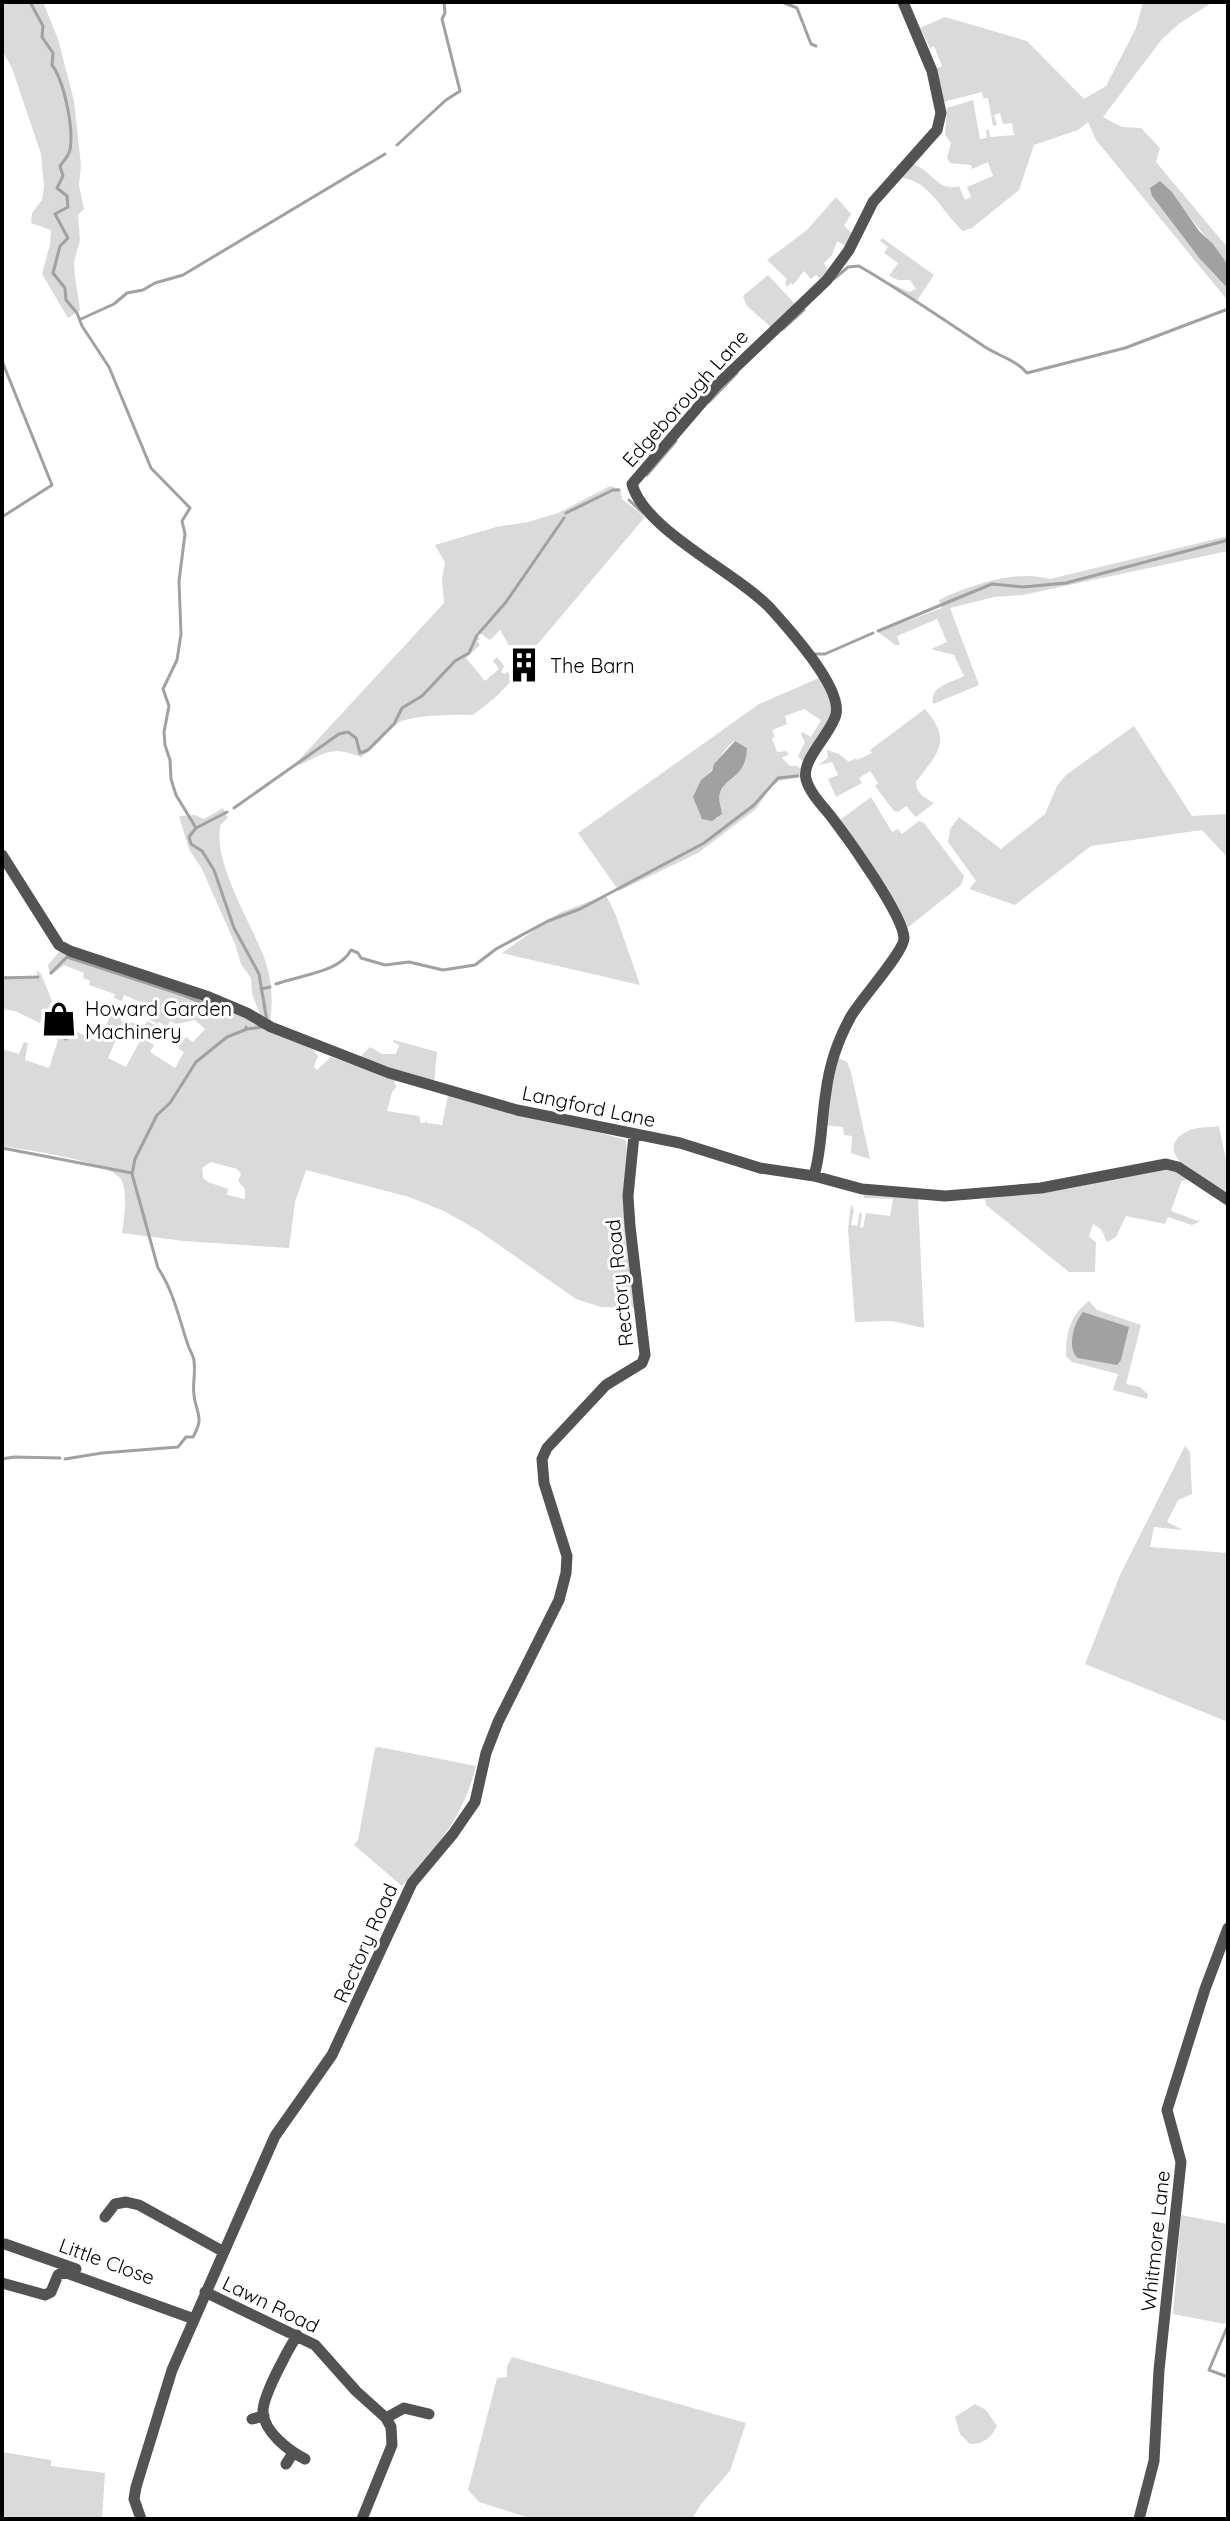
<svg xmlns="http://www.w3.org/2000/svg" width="1230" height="2521" viewBox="0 0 1230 2521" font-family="Quicksand,sans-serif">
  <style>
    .green { fill: #dadada; fill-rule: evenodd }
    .water { fill: #a1a1a1 }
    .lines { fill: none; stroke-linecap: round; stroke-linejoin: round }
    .stream { stroke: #a1a1a1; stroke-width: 3 }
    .minor { stroke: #535353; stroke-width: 11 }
    .labels { text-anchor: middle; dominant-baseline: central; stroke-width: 6; stroke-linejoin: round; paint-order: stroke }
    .street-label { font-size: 20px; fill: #000; stroke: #fff }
    .poi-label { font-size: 20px; fill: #000; stroke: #fff; text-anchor: start }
  </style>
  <rect width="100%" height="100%" fill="#fff"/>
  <path class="green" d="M2,2H43L58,39L74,101L81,165L79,185L84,209L78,215L80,240L74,262L75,276L80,310L68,318L42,274L50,244L51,230L31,223L32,213L42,200L44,187L41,154L12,68L2,50Z
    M1143,2H1213L1180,23L1162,39L1103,117L1122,127L1141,128L1160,148L1156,162L1228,248V265C1210,240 1189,219 1172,192L1152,196L1200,259L1228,290V301L1096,140L1088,122L1078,130L1034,145L1019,190L972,228L963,231C941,211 931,181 899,177L912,164C931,168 937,193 959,186L965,200L971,197L967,187L993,176L988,162L972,169L971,165L950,163L947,158L951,143L945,135L947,108L973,100L980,139L987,138L986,130H989L990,137L1014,135L1012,123L1003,124L1000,113L994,115L997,125L993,126L988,98H983L982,92L943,102L936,69L942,66L934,46L930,48L920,28L945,17L1027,41L1084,99L1106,86L1136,28Z
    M836,197L851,214L844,226L853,234L843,249L844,245L837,241L832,255L824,263L829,271L822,281L816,275L811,279L804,271L793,285L791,283L787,287L785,283L787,279L767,260L807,230Z
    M882,238L934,275L916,302L886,281L909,292L916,289L910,280H898L889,276L898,263L884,253L888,247L880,241Z
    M768,275L796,305L771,327L747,306L743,296Z
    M610,486L620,489L622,499L645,517L536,646L528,651L524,646L513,652L500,630L490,640L478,632L476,635L480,639L477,641L480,645L466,658L485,681L499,669L493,661L497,657L504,666L501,672L505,674L507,671L513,679L496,697L473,715C458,714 409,715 398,723C385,733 376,748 361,757C332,746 326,752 300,765L297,762L444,603L442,579L445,563L435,545L496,527L528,522L558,513Z
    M1228,536V551L1023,595L994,597L950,608L979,685L933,704C929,686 951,683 964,676L954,655L931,649L947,642L937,619L897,636L900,645H895L878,632L942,608L939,600C969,585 1018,569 1050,579Z
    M819,678L832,699L833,713L805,759L802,761L798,756L805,742L801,734L802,732L811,737L821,720L804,709L785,716L787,724L772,730L775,737L772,738L777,752L786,751L789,754L782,758L790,766H797L801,769L799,777L779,781L770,788L756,809L698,853L619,891L578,833L759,704ZM734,741L747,748C746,779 725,776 720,793C718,799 721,807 721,814L717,819L701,780C716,771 719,752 734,741Z
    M925,709C953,742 938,752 916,782C916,794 925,798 934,803L916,817L906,806L898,812L894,811L875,786L878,783L870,771L859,778L862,783L836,797L828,779L838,775L832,762L818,765L828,758L827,750L839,754L849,762L856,758L857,760L872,753L870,750Z
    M1134,726L1192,816L1228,814V858L1202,830L1091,846L1015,905L969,889L976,881L948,842L950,829L959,817L1001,849L1045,814L1057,786L1066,775Z
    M871,797L892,832L898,829L902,834L919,821L924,823L964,876L961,885L906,929L866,856L840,820Z
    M223,808L228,818L221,824C211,861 252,923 265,960C272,980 273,1001 270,1023L261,1017L252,994L251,978L241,964L235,944L202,869L189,849L179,816L195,815L204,819Z
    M606,895L615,913L640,985L502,953L559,913Z
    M60,951L229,1009L311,1048L318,1056L314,1067L317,1070L331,1057L395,1079L394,1084L397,1086L392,1092L387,1111L419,1116L421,1123H425V1120L427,1123L442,1125L448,1095L511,1114L557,1121L626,1140L637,1308L601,1307L576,1299L479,1231L444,1211L409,1197L306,1170L295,1202L289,1248L183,1241L122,1233C124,1220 129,1186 119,1177C102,1160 27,1150 2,1146V1049L19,1054L24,1042L28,1043L25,1060L49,1068L58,1040L44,1032L47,1025L63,1034L66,1027L99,1042L114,1007L121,1010L119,1016L122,1018L121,1021L145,1025L147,1021L155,1025L151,1031L146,1028L142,1033L122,1026L108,1058L126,1067L142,1037L154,1045L150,1052L175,1068L184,1052L178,1048L186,1037L193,1042L205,1029L195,1020L176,1024L170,1021L167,1027L159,1022L157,1024L149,1019L152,1007L124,995L122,1001L114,998L115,994L89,985L90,981L83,978L84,973L64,965L50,976L48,965ZM211,1162L237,1169L241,1174L238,1181L245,1189V1199L227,1195L228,1189L208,1182L203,1178L202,1168Z
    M36,970L41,974L52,1001L40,1023L15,1011L2,1009V976H38Z
    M394,1040L437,1052L434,1083L360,1057L370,1047L382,1054H396L399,1045L393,1042Z
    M838,1058L847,1062L851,1072L870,1159L851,1153L852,1136L844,1135L843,1127L825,1125L829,1092Z
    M1219,1126C1223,1148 1230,1170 1227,1191C1208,1186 1146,1151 1188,1131C1197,1126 1209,1128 1219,1126Z
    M1161,1168L1176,1171L1189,1178L1181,1182L1171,1211L1198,1221L1200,1219L1199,1222L1192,1225L1168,1217L1165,1224L1126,1216L1116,1237L1107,1242L1101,1229L1093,1224L1089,1237L1096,1242L1095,1272H1069L986,1205L985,1199L1071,1188Z
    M864,1193L918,1198L924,1328L892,1321L855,1322L848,1229L851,1204L854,1210L851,1225L857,1226L860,1211L862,1215L860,1227L863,1228L866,1213L890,1216L893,1199L864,1198Z
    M1089,1301L1097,1310L1141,1325L1126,1384L1140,1387L1148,1394L1147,1399L1113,1390L1118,1374L1072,1362L1066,1356C1066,1333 1070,1315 1089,1301Z
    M1185,1446L1190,1452L1192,1494L1178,1500L1167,1522L1183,1530L1154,1527L1150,1547L1228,1553V1722L1085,1664L1120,1575Z
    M379,1747L476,1766C464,1815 436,1850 402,1886L354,1845L358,1840L375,1748Z
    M1181,2215L1228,2224V2312L1225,2324L1173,2314Z
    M512,2357L746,2423L730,2471L701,2504L692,2519H533L479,2502L468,2490L497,2378L507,2377V2366Z
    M975,2404L986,2410L997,2426C991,2438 984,2444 970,2444L960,2434L955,2417Z
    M2,2452L51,2460V2466L105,2473L102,2519H2Z"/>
  <path class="water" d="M1160,181L1172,192L1199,231L1213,244L1228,265V289L1200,259L1152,196L1150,188Z
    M735,741L747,748C746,779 725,776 720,793C718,799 721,807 722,814L712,821L702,819L693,797L701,780L712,771L714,764Z
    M1083,1312L1129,1327L1121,1360L1117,1365L1078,1358C1066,1349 1074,1322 1083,1312Z"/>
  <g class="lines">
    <path class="stream" d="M30,2L43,26L42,37L53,53L52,65C64,81 74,128 70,150C69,155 64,161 60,166L63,176L57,188L67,196L68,207L55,214L68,238L60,246L53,273L65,288L66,300L77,313L82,326L109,367L151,468L190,508L182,521L185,534L179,581L181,634L177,660L163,689L169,706L164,732L165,745L170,760L171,779L176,795L196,828L189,837L191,844L202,851L214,870L234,928L259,974L267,1021
      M782,2L797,8L811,44L816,46
      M397,145L446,100L460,91L442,19L445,13L444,2
      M834,279L848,267L859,266C902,291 943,319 985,347C999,356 1016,360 1027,373L1125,348L1228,309
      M81,319L114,304L127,293L143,290L155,283L183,275L385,154
      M783,329L804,310
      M2,361L52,485L2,517
      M709,402L737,373
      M647,475L676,441
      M629,500L643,513
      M566,513L613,490H619
      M878,631L992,584L1023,587L1066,583L1228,540
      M479,633L506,602L564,518
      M813,654H825L873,633
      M234,808L339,734L348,732L356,738L360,753L368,750L394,724L402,708L422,696L455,661L469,653L477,635
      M196,828L227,812
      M51,973L67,957L183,995L232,1015
      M2,978L38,977
      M276,984C300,975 339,973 351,950L358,953L361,958L385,965L409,962L443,970L475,965L496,949L548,921L580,909L704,843L754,805L778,778L798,776
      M261,989L270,987
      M246,1027L247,1029L263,1027
      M45,1029L66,1039
      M2,1148L132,1173
      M2,1459L14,1457L60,1458
      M65,1459L102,1453L178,1447L186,1437H193C205,1416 196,1414 194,1395C192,1383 197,1368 193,1357C192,1353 189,1349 188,1345C179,1319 174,1292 158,1268L132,1174L135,1159L157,1115L170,1103L196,1062L227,1037L247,1029
      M1228,2325L1209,2370L1228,2377"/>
    <path class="minor" d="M2,855L59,945L70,951L209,997L247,1013L271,1027L389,1073L517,1110L680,1143L760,1168L814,1176L862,1189L945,1196L1041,1188L1166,1164L1178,1167L1228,1200
      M814,1176C822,1149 821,1121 826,1092C829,1067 838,1040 850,1018C859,1001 905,951 904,938C903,915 849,840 833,819C824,807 810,794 806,779C801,759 832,733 836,714C842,687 788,628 770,608C736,572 644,530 632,484L717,385L827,280L849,250L873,202L937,130L941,113L932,71L903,2
      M105,2217L115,2204L126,2202L139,2205L224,2252
      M5,2244L76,2269
      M2,2283L45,2295L51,2292L58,2275L64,2272L194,2319
      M205,2292L315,2345L356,2391L386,2418L391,2427L392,2445L362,2519
      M297,2335C288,2350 262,2397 263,2412C264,2432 289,2451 305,2459
      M386,2418L404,2408L429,2414
      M252,2419L264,2416
      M286,2464L293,2453
      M141,2519L134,2499L136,2487L172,2370L275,2136L332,2055L412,1883L453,1834L475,1802L486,1753L498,1722L559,1600L566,1573L567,1556L544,1483L542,1459L547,1448L606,1385L642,1363L645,1355L630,1226L628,1196L634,1135
      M1139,2519L1154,2461L1159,2370L1181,2162L1167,2110L1205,1989L1228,1928"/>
  </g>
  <defs>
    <g id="building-bare" transform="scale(2.76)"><path d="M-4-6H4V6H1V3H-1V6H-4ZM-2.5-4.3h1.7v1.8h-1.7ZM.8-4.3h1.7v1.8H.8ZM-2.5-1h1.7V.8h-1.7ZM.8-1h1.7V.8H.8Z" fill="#000" stroke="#fff" stroke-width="2.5" paint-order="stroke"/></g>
    <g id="shop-bare" transform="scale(2.76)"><path d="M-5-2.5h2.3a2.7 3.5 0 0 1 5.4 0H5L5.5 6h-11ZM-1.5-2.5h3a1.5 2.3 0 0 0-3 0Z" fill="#000" stroke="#fff" stroke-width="2.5" paint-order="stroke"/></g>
  </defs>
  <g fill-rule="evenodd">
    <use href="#building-bare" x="524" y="665"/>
    <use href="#shop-bare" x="59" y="1019"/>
  </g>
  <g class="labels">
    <g class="street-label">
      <text transform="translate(685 398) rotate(-48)">Edgeborough Lane</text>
      <text transform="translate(589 1106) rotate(12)">Langford Lane</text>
      <text transform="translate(619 1283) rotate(-96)">Rectory Road</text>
      <text transform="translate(365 1943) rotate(-66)">Rectory Road</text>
      <text transform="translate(1155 2241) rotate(-84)">Whitmore Lane</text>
      <text transform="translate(107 2261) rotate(20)">Little Close</text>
      <text transform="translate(271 2304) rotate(26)">Lawn Road</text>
    </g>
    <g class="poi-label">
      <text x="550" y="665">The Barn</text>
      <text x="85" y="1008">Howard Garden<tspan x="85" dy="23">Machinery</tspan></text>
    </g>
  </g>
  <rect width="1230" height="2521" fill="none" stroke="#000000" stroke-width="8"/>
</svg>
